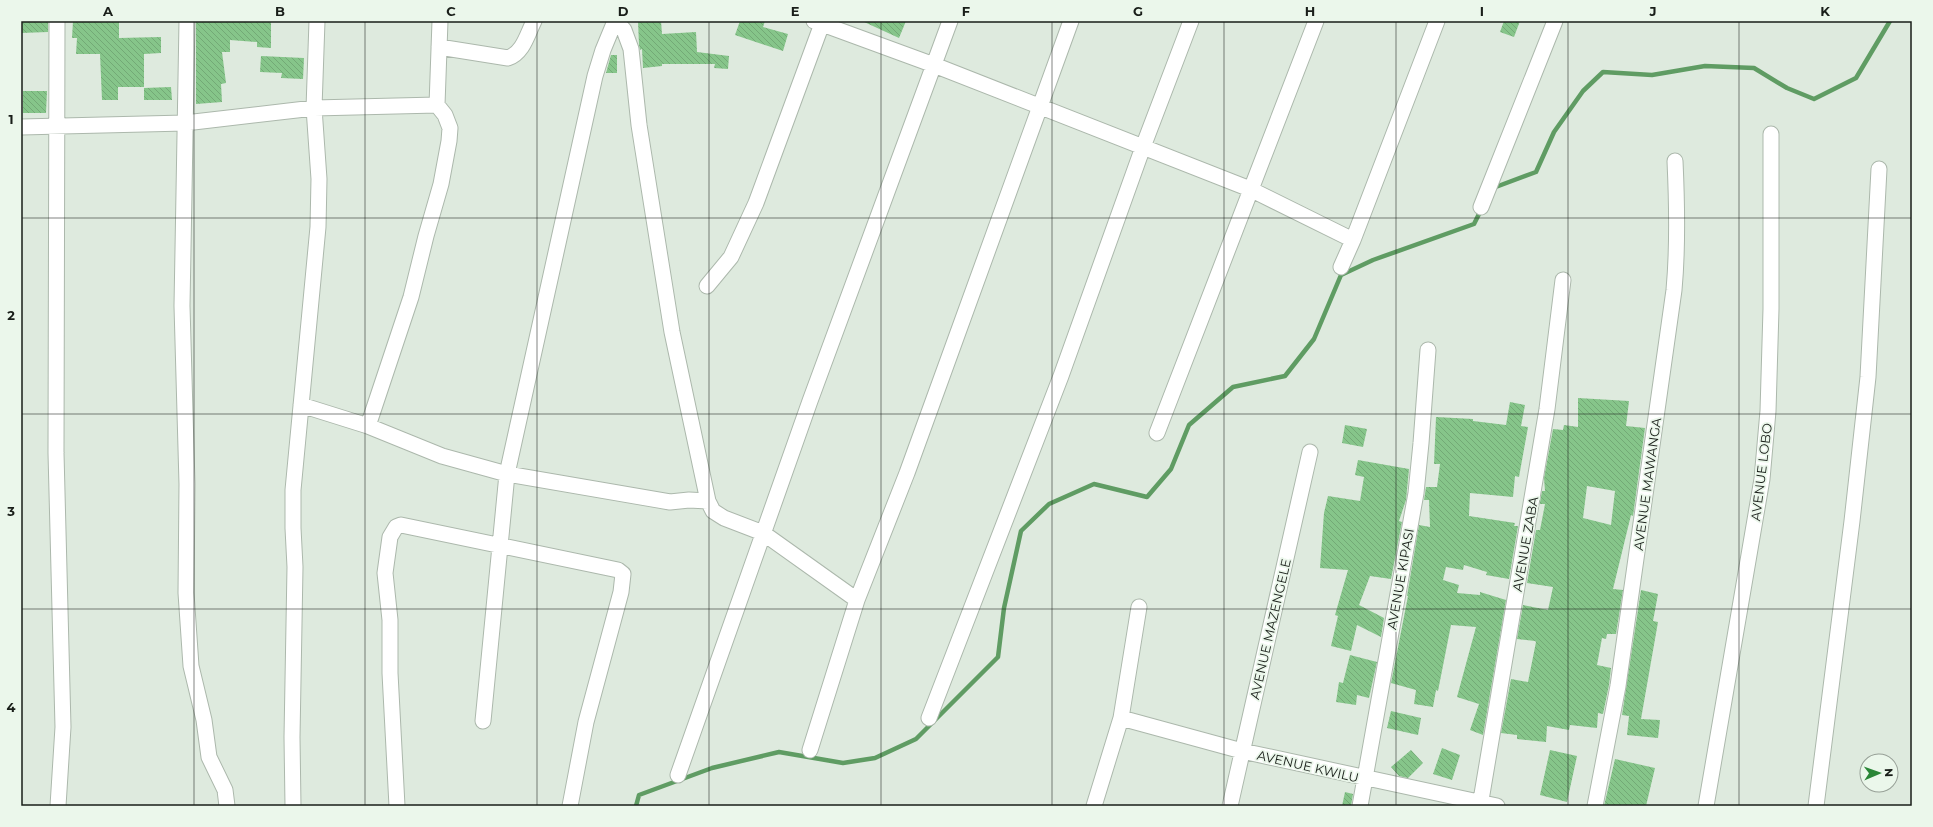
<svg xmlns="http://www.w3.org/2000/svg" width="1933" height="827" viewBox="0 0 1933 827" font-family="Montserrat,sans-serif">
  <style>
    .lines { fill: none; stroke-linecap: round; stroke-linejoin: round }
    .stream { stroke: #5f9c63; stroke-width: 4.5 }
    .building { fill: url(#building-back-hatch); fill-rule: evenodd }
    .minor-casing { stroke: #acb8ac; stroke-width: 17 }
    .minor { stroke: #fff; stroke-width: 15 }
    .grid { fill: none; stroke: #191e19; stroke-width: 1; stroke-opacity: 0.55 }
    .labels { text-anchor: middle; dominant-baseline: central; stroke-width: 3.5; stroke-linejoin: round; paint-order: stroke }
    .street-label { font-size: 13px; fill: #191e19; stroke: #ebf7eb }
    .neatline { fill: none; stroke: #191e19; stroke-width: 1.5 }
    .grid-label { font-size: 13px; text-anchor: middle; font-weight: bold; fill: #191e19 }
  </style>
  <defs>
    <pattern id="building-back-hatch" width="6" height="6" patternUnits="userSpaceOnUse"><rect width="6" height="6" fill="#86c58a"/><path d="M-1 5l2 2M0 0l6 6M5-1l2 2" fill="none" stroke="#73a976"/></pattern>
  </defs>
  <rect width="100%" height="100%" fill="#deeade"/>
  <g class="lines">
    <path class="stream" d="M1493,188L1536,172L1554,132L1583,91L1603,72L1652,75L1705,66L1754,68L1787,88L1814,99L1856,78L1890,21
      M636,806L639,795L712,768L779,752L843,763L875,758L916,739L998,657L1004,608L1021,531L1049,504L1094,484L1147,497L1171,469L1189,425L1233,387L1285,376L1314,339L1341,275L1373,260L1474,224L1481,210"/>
  </g>
  <path class="building" d="M21,21H48V32L21,33Z
    M73,21H119V38L161,37V53L144,54V87H118V100H102L100,54H76L77,38H72Z
    M196,21H271V48L257,47V42L230,40V52H222L226,83L221,84L222,102L196,104Z
    M638,21H661L662,34L696,32L697,52L729,56L728,69L714,68L715,64H662V66L643,68L642,49L640,50L639,45Z
    M740,21H765L763,27L788,34L783,51L735,35Z
    M862,21H906L899,38Z
    M1504,21H1520L1514,37L1500,32Z
    M611,55H617V73H606Z
    M261,56L304,58L303,79L281,78L282,73L260,72Z
    M171,87L172,100H144V88Z
    M23,91H47L46,113H23Z
    M1578,398L1629,401L1626,426L1645,428L1633,516L1631,515L1613,589L1623,590L1616,634H1607L1606,639L1602,638L1597,665L1611,668L1609,685L1603,714L1598,713L1597,728L1570,725L1569,730L1547,726L1546,742L1517,739V735L1501,733L1511,679L1528,682L1536,642L1535,641L1517,639L1523,605L1548,610L1553,587L1527,583L1536,530H1540L1545,504H1540V502L1542,491H1545L1544,478L1553,429L1563,430L1564,425L1578,427ZM1587,486L1615,491L1611,525L1583,518Z
    M1510,402L1525,405L1521,426L1528,427L1519,477L1515,476L1513,497L1470,493L1469,516L1515,523L1514,526H1518L1509,579L1486,575L1487,572L1464,565L1463,570L1446,567L1443,580L1459,585L1457,593L1480,595V592L1506,600L1483,735L1470,730L1479,704L1457,697L1476,627L1451,625L1438,691L1436,690L1433,707L1414,704L1416,690L1391,683L1408,596H1407L1419,525L1430,527L1429,500H1424L1426,487H1437L1440,464H1434L1436,417L1473,419V421L1506,425Z
    M1345,425L1367,429L1363,447L1342,443Z
    M1358,460L1409,469L1406,500L1399,521L1402,522L1391,579L1370,576L1359,605L1384,618L1381,637L1357,625L1351,651L1331,646L1338,616L1335,615L1348,570L1320,568L1324,513L1328,496L1360,501L1364,477L1355,475Z
    M1641,590L1658,594L1653,621L1658,622L1641,719L1660,720L1658,738L1627,735L1629,716L1622,715Z
    M1350,655L1377,662L1369,698L1357,695L1356,705L1336,702L1339,682L1343,683Z
    M1391,711L1421,718L1418,735L1387,728Z
    M1442,748L1460,755L1452,780L1433,774Z
    M1411,750L1423,763L1408,778L1399,776L1391,767Z
    M1550,750L1577,756L1567,802L1540,795Z
    M1615,759L1655,768L1646,806H1604Z
    M1345,792L1353,794L1351,806H1342Z"/>
  <g class="lines">
    <g class="minor-casing">
      <path id="minor" d="M57,21L56,453L63,727L58,806
        M187,21L182,306L187,484L186,593L191,666L204,720L209,757L225,790L227,806
        M616,21L624,30L631,49L639,125L672,332L708,501L713,511L724,518L763,533L857,600
        M814,21L934,65L1250,189L1353,240
        M439,47L508,58C523,53 527,35 534,21
        M21,127L185,123L314,108L437,105
        M1481,207L1555,21
        M1341,267L1353,240L1437,21
        M707,286L731,257L756,203L823,21
        M301,405L368,426L442,456L507,474L670,502L689,500L708,501
        M368,426L411,297L426,236L441,184L449,141L450,128L445,115L437,105L440,21
        M1157,433L1316,21
        M929,718L1061,376L1143,147L1191,21
        M1121,718L1242,751L1497,806
        M483,721L507,474L595,76L603,50L615,21
        M810,750L857,600L907,473L1071,21
        M678,775L810,401L950,21
        M293,806L292,737L295,567L293,528V490L318,227L319,179L314,108L317,21
        M397,806L390,673V620L385,573L390,537L396,527L401,525L618,570L623,574L621,592L586,722L570,806
        M1094,806L1121,718L1139,607
        M1230,806L1310,452
        M1360,806L1416,493L1421,443L1428,350
        M1480,806L1547,409L1563,280
        M1595,806L1618,686L1674,290C1678,247 1677,204 1675,161
        M1706,806L1762,479L1768,411L1771,309V134
        M1816,806L1852,521L1868,377L1879,169"/>
    </g>
    <use href="#minor" class="minor"/>
  </g>
  <path class="grid" d="M194,21V806M365,21V806M537,21V806M709,21V806M881,21V806M1052,21V806M1224,21V806M1396,21V806M1568,21V806M1739,21V806M21,218H1912M21,414H1912M21,609H1912"/>
  <g class="labels">
    <g class="street-label">
      <text transform="translate(1761 472) rotate(-83)">AVENUE LOBO</text>
      <text transform="translate(1647 484) rotate(-82)">AVENUE MAWANGA</text>
      <text transform="translate(1525 544) rotate(-80)">AVENUE ZABA</text>
      <text transform="translate(1400 579) rotate(-80)">AVENUE KIPASI</text>
      <text transform="translate(1270 629) rotate(-77)">AVENUE MAZENGELE</text>
      <text transform="translate(1308 766) rotate(13)">AVENUE KWILU</text>
    </g>
  </g>
  <rect width="1933" height="827" fill="none" stroke="#ebf7eb" stroke-width="44"/>
  <g transform="translate(1879 773) rotate(88)"><circle r="19" fill="#ebf7eb" stroke="#97a097"/>
  <path d="M0-3L7 15L0 10L-7 15Z" fill="#2a8637"/>
  <text y="-6" font-size="11" font-weight="bold" text-anchor="middle" fill="#191e19">N</text>
  </g>
  <rect x="22" y="22" width="1889" height="783" class="neatline"/>
  <g class="grid-label">
    <text x="108" y="16">A</text>
    <text x="280" y="16">B</text>
    <text x="451" y="16">C</text>
    <text x="623" y="16">D</text>
    <text x="795" y="16">E</text>
    <text x="966" y="16">F</text>
    <text x="1138" y="16">G</text>
    <text x="1310" y="16">H</text>
    <text x="1482" y="16">I</text>
    <text x="1653" y="16">J</text>
    <text x="1825" y="16">K</text>
    <text x="11" y="124">1</text>
    <text x="11" y="320">2</text>
    <text x="11" y="516">3</text>
    <text x="11" y="712">4</text>
  </g>
</svg>
